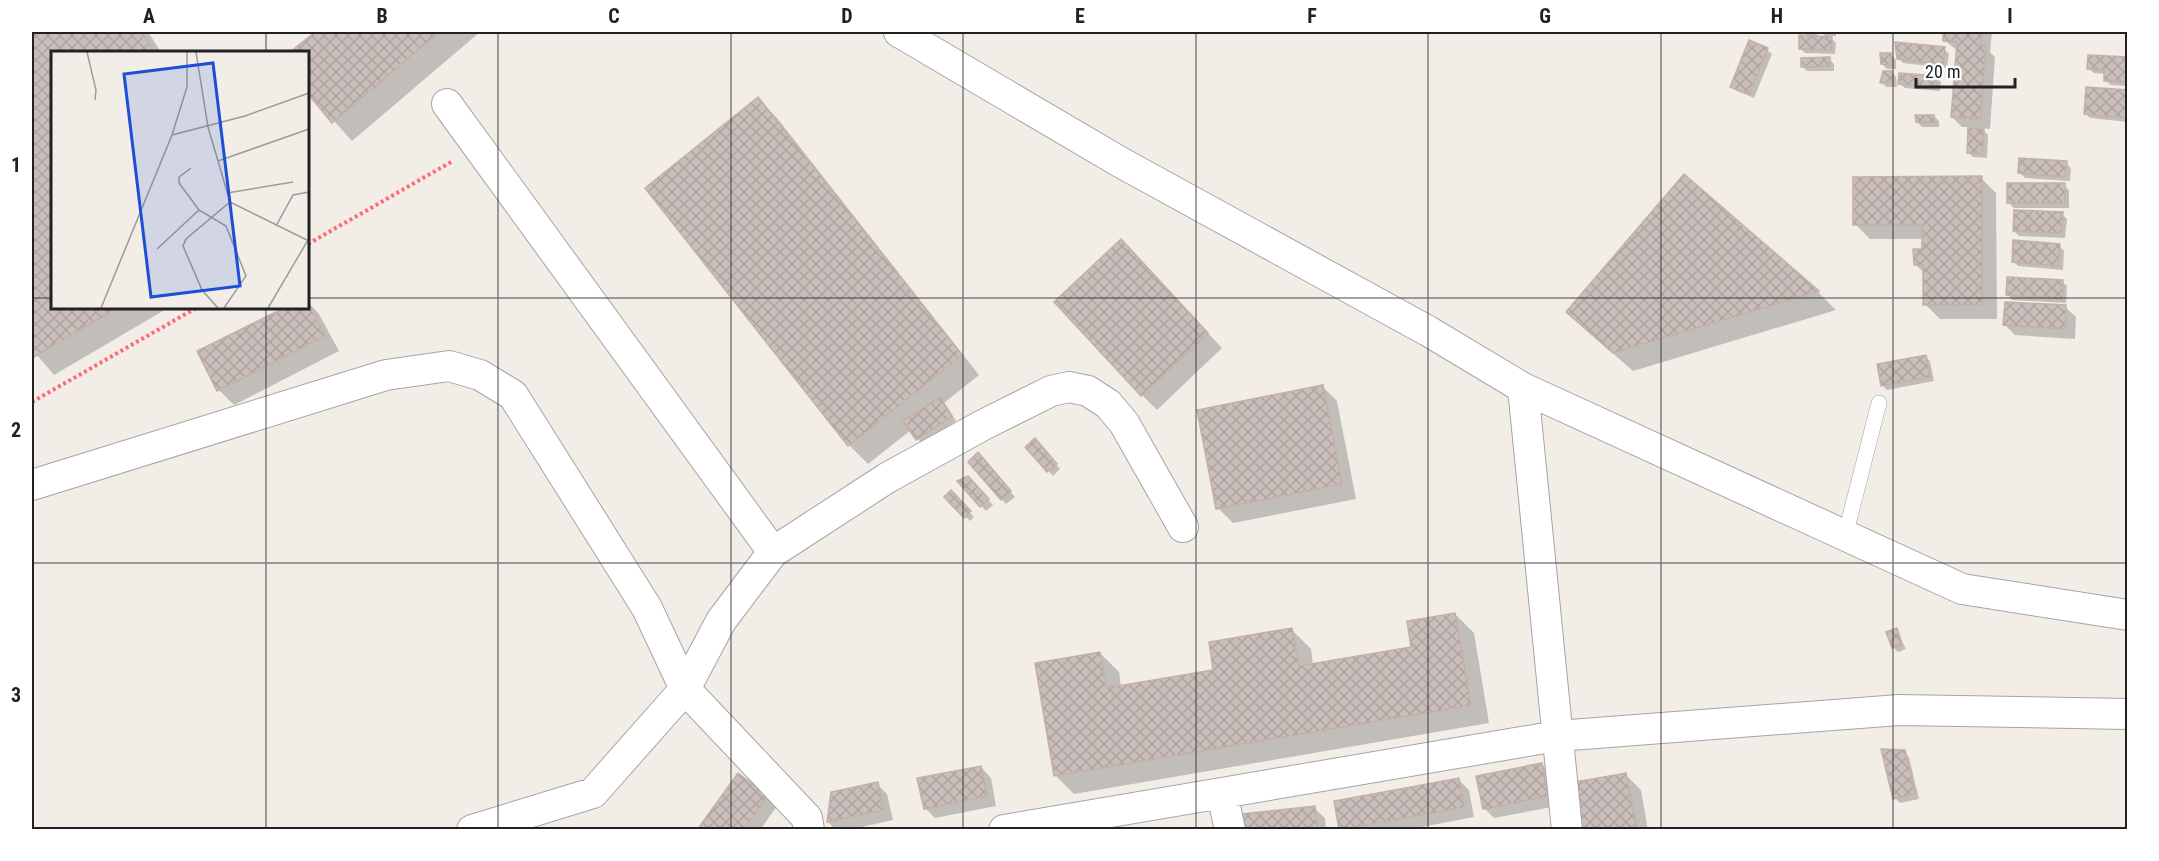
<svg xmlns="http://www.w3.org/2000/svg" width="2159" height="861" viewBox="0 0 2159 861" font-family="'Roboto Condensed',sans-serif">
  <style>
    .shadow { fill: #0003 }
    .building { fill: url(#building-cross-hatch); stroke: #c5b0a8; stroke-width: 1.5 }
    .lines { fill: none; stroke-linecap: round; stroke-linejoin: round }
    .service-casing { stroke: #a5a5a5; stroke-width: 16 }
    .minor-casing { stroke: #a5a5a5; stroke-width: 32 }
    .path { stroke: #ff6b74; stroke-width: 4; stroke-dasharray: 3 3; stroke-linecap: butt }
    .service { stroke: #fff; stroke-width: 15 }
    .minor { stroke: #fff; stroke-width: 30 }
    .grid { fill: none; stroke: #212121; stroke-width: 1.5; stroke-opacity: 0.55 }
    .inset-road { fill: none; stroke: #9e9b98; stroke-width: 1.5 }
    .view { fill: #1d4ed8; fill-opacity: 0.15; stroke: #1d4ed8; stroke-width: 3 }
    .inset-edge { fill: none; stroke: #212121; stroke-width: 3 }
    .neatline { fill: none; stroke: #212121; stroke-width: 2 }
    .grid-label { font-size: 20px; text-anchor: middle; font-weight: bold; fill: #212121 }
  </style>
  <defs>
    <pattern id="building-cross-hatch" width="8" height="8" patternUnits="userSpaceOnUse" patternTransform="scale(1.5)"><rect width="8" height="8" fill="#cabeba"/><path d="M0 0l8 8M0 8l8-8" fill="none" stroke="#ada3a0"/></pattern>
  </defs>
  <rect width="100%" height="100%" fill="#f2ede7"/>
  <path class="shadow" d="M32,32H148L161,52H52V308H168L54,375L32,349Z
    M317,32H480L352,141L308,92V52H292Z
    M1803,32H1817L1818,38H1827L1821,32H1836V36H1829L1836,43L1835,54L1805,53L1800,48L1809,37Z
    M1945,32H1992L1990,52L1995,57L1990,129L1981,128L1988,135L1987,158L1973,157L1969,152L1970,127H1962L1952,117L1958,51L1944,40Z
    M1944,49L1949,54L1947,68L1903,63L1898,58Z
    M1767,50L1772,54L1754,98L1737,91L1732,87Z
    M1891,55L1896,60V69H1887L1882,64Z
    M1829,59L1834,64V71H1807L1802,66Z
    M2128,59V86L2111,85L2106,81V74L2094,73L2089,69Z
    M1892,72L1896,77L1897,87H1886L1882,83Z
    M1936,77L1941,82L1940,91L1905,88L1900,84Z
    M2128,92V122L2090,118L2086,114Z
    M758,99L777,118L979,375L944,403L956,421L922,444L911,430L868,464L849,445Z
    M1934,116L1939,121V127H1922L1917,122Z
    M2066,163L2071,168L2070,181L2025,178L2020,173Z
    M1684,176L1818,292L1836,310L1633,371L1587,331L1568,312Z
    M1981,178L1996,193L1997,319H1940L1925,304V274L1915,264L1924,250V239H1870L1855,224Z
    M2064,185L2069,190V208H2014L2009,203Z
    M2062,214L2067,219L2065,238L2019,236L2014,231Z
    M2059,246L2064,251L2063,270L2018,266L2013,261Z
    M1136,256L1222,348L1157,410L1142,395Z
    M2062,282L2067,286L2066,303L2012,300L2008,295Z
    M308,302L319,314L339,351L234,405L219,390L199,352L287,308H308Z
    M2065,307L2076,317L2075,339L2015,335L2005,325Z
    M1925,356L1930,361L1934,381L1887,390L1882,385Z
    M1322,386L1337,401L1356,499L1233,523L1218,508Z
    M1039,445L1060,469L1053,476L1027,447Z
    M983,459L1015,497L1006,504L970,462Z
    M968,478L993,505L986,511L959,482Z
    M951,492L974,517L970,521L946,497Z
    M1455,614L1474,633L1489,723L1074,794L1055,775L1100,653L1119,672L1121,687L1215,671L1292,630L1311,649L1313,665L1413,648Z
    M1896,630L1906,649L1898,652L1893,647Z
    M1904,752L1909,757L1919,799L1900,803L1895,798Z
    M1541,764L1552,774L1557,806L1494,818L1484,808Z
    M981,767L991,778L996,806L935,818L925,808Z
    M1626,775L1641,790L1648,830H1579Z
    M1459,780L1469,790L1474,817L1406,830H1340Z
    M877,784L887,794L893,820L848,830H836L828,822Z
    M767,796L777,806L760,830H699Z
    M1314,808L1325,818L1326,830H1245Z"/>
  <path class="building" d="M32,32H142L154,52H52V308H117L34,357L32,352Z
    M315,32H439L332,123L308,94V52H290Z
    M1943,32H1982L1980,45L1986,46L1980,119L1951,117L1957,42L1943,41Z
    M1799,35L1832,37L1831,50L1799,49Z
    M1749,40L1768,48L1749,94L1730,87Z
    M1895,42L1945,47L1943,64L1897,59Z
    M1880,53H1891L1892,65L1881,64Z
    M2088,55L2128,57V82L2104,81V70L2087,69Z
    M1830,57V66L1801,67V58Z
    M1883,71H1892L1893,82L1880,83Z
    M1899,73L1937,76L1936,87L1898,84Z
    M2086,87L2128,90L2126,118L2084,114Z
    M758,97L962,355L848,446L645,188Z
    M1915,115H1934V122H1916Z
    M1968,128L1984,129L1982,154L1967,153Z
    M2019,158L2067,161L2065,177L2018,173Z
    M1684,174L1819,291L1613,353L1566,312Z
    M1982,176V305H1923V265H1914L1913,249H1922V225H1853V177Z
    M2007,183H2065V203H2007Z
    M2014,210L2063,212L2061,233L2013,231Z
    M1121,239L1208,333L1141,396L1054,302Z
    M2013,240L2060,244L2058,266L2012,262Z
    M2007,277L2063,280L2062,299L2006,295Z
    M2005,302L2066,305L2065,329L2003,325Z
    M308,303L325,336L217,391L197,351L284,308H308Z
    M1926,355L1930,377L1881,386L1877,364Z
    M1323,385L1342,484L1216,509L1197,410Z
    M940,397L952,416L916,440L903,421Z
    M1035,438L1057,464L1047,472L1025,447Z
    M978,452L1011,491L1001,500L968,462Z
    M968,476L989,499L980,507L957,481Z
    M951,490L971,511L964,518L944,497Z
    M1455,613L1471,705L1054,776L1035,663L1100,652L1106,688L1213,670L1209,642L1292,628L1299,666L1411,647L1407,621Z
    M1897,628L1902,644L1892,648L1886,632Z
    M1881,749L1905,750L1915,794L1893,799Z
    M1542,763L1548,796L1483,809L1476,776Z
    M981,766L987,796L924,809L917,778Z
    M738,773L768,795L743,830H697Z
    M1626,773L1637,830H1578L1569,783Z
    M1459,778L1464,807L1339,830L1334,801Z
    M878,782L883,810L827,822L831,792Z
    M1315,806L1318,830H1243L1242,814Z"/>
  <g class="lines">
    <g class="service-casing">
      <path id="service" d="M1845,536L1879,403"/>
    </g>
    <g class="minor-casing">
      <path id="minor" d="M899,32L1120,162L1428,331L1523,388L1962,589L2128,615
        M447,104L773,552
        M1523,388L1567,830
        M32,485L386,375L449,366L480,375L513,395L647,608L685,689L807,818L809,830
        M1222,793L1230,830
        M472,830L593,793L685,689L721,621L773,552L887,478L983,425L1051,391L1069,387L1088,391L1108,404L1124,423L1183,527
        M1004,830L1557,736L1899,710L2128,714"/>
    </g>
    <path class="path" d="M308,244L451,162
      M32,402L196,308"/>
    <use href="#service" class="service"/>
    <use href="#minor" class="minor"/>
  </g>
  <path class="grid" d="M266,32V52M498,32V830M731,32V830M963,32V830M1196,32V830M1428,32V830M1661,32V830M1893,32V830M32,298H52M308,298H2128M266,308V830M32,563H2128"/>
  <g transform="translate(51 51)">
    <rect width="258" height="258" fill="#f2ede7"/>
    <path class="inset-road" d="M36,1L45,39L44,49M145,1L157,76L179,151L258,190M121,84L194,65L258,42M167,110L258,78M140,117L128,126V132L148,159L175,175L195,225L173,257M176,142L242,131M225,175L242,144L258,141M106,198L148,159M50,257L121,84L136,36V1M167,257L151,239L132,195L135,188L179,151M217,257L257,189"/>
    <path class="view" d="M162,12L189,235L100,246L73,23Z"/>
    <rect width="258" height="258" class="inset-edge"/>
  </g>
  <rect width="2159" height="861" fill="none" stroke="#ffffff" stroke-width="66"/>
  <path d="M1916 78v9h99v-9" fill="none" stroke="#212121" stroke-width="3"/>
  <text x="1925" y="78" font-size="18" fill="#212121" stroke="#ffffff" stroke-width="4.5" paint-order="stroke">20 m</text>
  <rect x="33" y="33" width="2093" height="795" class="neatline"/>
  <g class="grid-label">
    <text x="149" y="23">A</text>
    <text x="382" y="23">B</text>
    <text x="614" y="23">C</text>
    <text x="847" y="23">D</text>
    <text x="1080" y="23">E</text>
    <text x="1312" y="23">F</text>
    <text x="1545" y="23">G</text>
    <text x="1777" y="23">H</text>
    <text x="2010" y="23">I</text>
    <text x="16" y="172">1</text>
    <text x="16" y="437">2</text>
    <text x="16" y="702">3</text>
  </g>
</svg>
